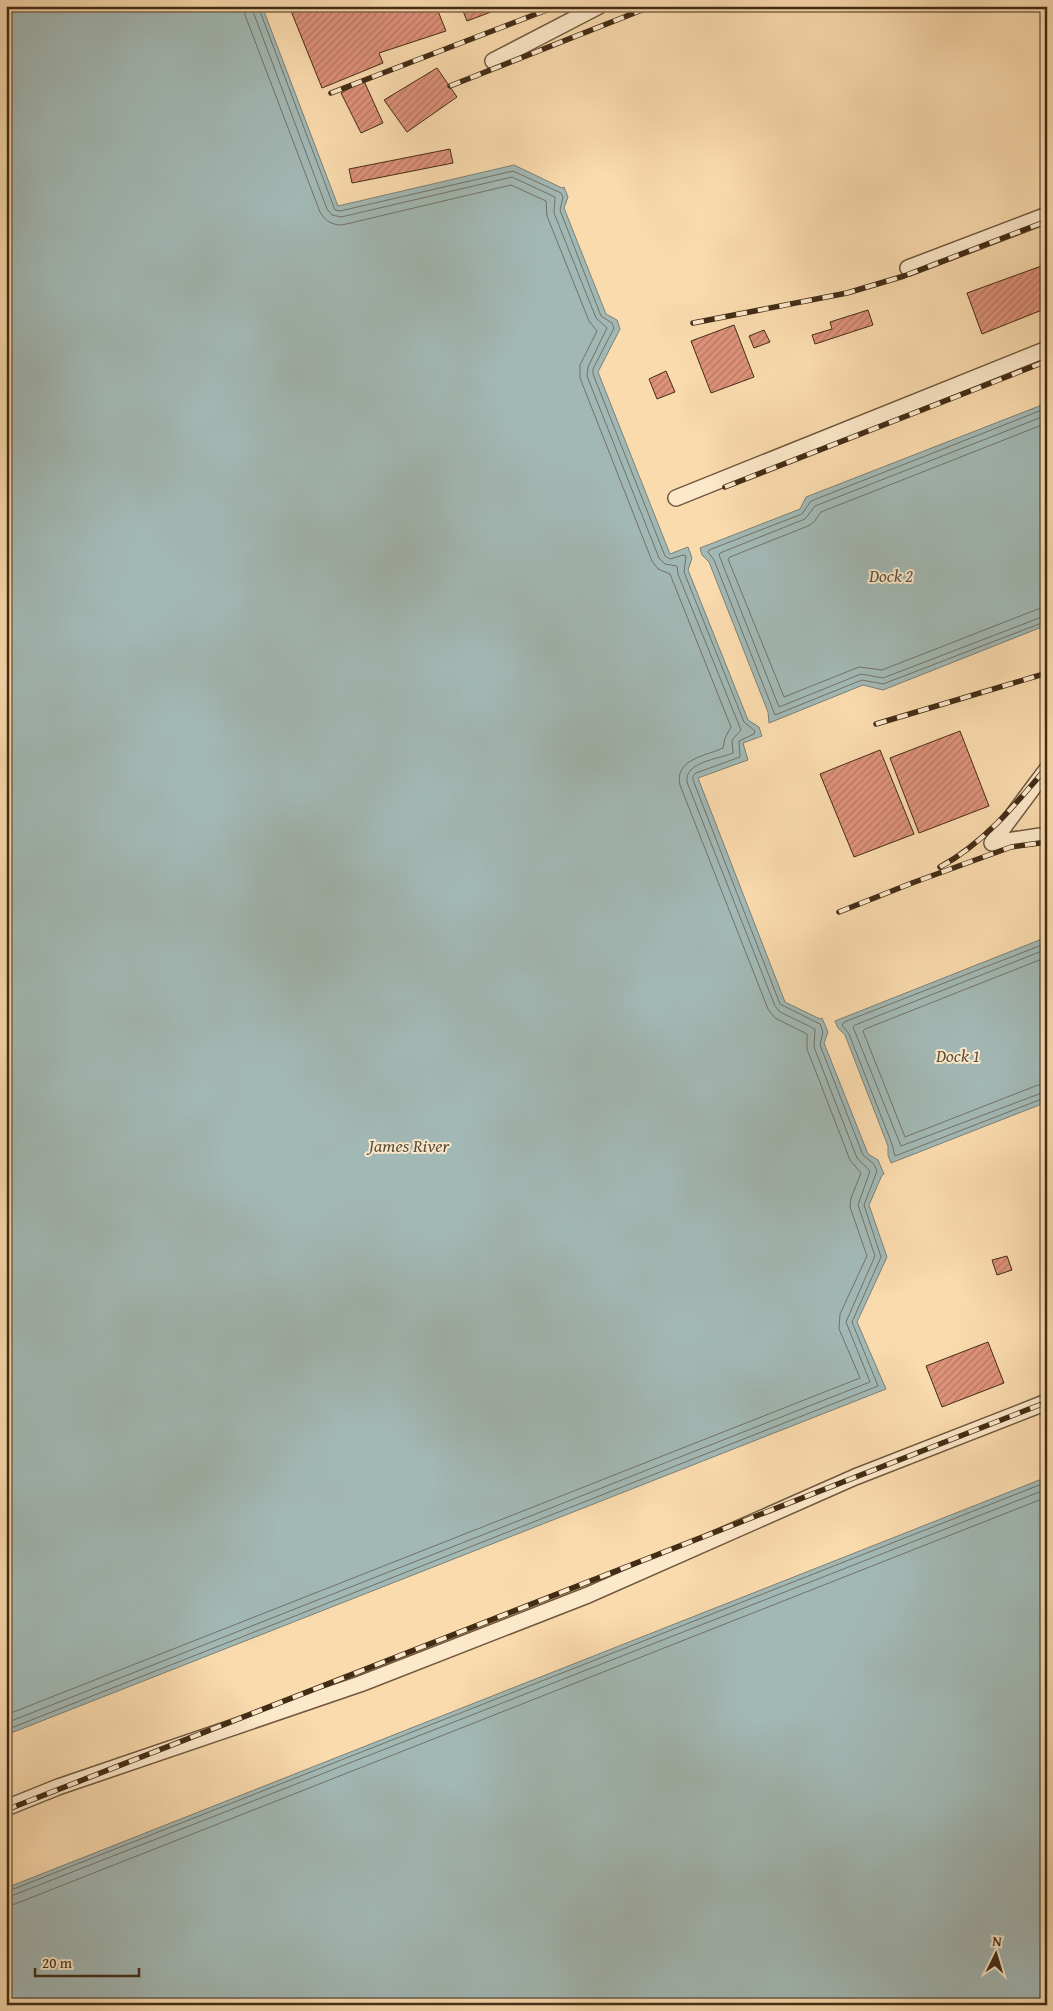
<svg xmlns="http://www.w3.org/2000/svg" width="1053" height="2011" viewBox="0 0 1053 2011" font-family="'Gentium Book Plus',serif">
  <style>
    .water { fill: #a2b8b5; stroke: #7c8075 }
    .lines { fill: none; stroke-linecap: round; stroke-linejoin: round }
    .shore { stroke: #727266; stroke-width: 1 }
    .building { fill: url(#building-hatch); stroke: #432c16 }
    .lane-casing { stroke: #71583c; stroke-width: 18 }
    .lane { stroke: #fce8ca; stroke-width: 15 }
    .rail-casing { stroke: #432c16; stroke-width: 5.5 }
    .rail { stroke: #fce8ca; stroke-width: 4; stroke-dasharray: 11; stroke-linecap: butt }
    .labels { text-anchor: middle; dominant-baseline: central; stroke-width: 4; stroke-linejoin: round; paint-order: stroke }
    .water-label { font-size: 18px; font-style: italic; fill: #5b4f3e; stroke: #fce8ca }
  </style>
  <defs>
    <pattern id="building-hatch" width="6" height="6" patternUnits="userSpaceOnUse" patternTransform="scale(1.25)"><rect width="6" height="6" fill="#de927a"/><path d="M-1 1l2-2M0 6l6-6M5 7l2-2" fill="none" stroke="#b67763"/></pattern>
  </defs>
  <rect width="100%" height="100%" fill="#fadbae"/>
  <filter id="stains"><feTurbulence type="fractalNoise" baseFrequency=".004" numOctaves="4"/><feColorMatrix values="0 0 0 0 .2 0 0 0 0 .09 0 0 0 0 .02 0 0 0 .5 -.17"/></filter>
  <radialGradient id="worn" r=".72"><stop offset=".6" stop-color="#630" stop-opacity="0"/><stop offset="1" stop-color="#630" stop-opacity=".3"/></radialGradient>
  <path class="water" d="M6,6H262L338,206L514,165L562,188L564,187L568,197L564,208L606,314L617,320L620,329L598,372L670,554L688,547L692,558L688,570L748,720L759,727L762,736L743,743L748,760L698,778L785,1002L820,1019L822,1018L828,1032L824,1043L868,1154L878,1160L884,1174L882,1175L869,1205L887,1257L857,1322L886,1389L6,1735Z
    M1047,403V625L883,690L863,685L769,723L768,712L709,562L702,555L700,548L800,509L806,497Z
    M1047,937V1102L891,1163L888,1155V1146L845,1035L838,1028L835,1021Z
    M1047,1477V2005H6V1888Z"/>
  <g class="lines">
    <path class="shore" d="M1047,408L811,501L802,514L709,550L708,552L714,560L775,715L862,680L883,684L1047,621
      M1047,415L815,506L805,519L720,553L719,555L779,707L861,674L883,678L1047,615
      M1047,423L821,512L814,522L808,526L730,557L728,559L784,697L859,667L882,670L1038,609L1047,607
      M1047,943L844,1022L842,1025L849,1034L892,1144L895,1156L1047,1097
      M1047,949L855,1025L853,1027L901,1146L1047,1091
      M1047,957L865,1029L863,1031L905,1137L1038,1085L1047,1084
      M6,1715L860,1378L839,1329L840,1314L867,1256L850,1207L851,1198L861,1173L850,1160L807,1049V1034L775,1018L768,1009L680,785C674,759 706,756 723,748L725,738L731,727L670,574L658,569L652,561L580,378V365L597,331L589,321L547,216L546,201L511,185L342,225C332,225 325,221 320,212L245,15L244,6
      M6,1723L870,1382L846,1322L875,1256L858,1205L870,1171L857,1158L814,1047L815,1029L780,1012L775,1006L687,782C684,762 719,759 733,753L732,740L741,730L678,574L677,566L665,564L659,558L587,376L588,367L607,328L596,318L554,213L555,197L512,177L341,217L332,215L327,209L251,6
      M6,1730L878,1386L852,1322L881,1257L864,1205L877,1171L874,1164L863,1155L820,1045L823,1032L820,1024L780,1004L693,780V776L696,773L740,757L739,741L754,734L755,731L744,722L684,572L686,556L683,555L670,559L665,556L593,374V369L614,328L612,323L601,316L560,210L563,197L561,193L513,171L340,211L335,210L258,6
      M6,1892L1047,1482
      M6,1898L1047,1489
      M6,1906L15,1904L1047,1497"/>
  </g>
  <path class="building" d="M289,6H436L446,31L379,53L383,63L322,88Z
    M461,6H507L467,21Z
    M437,68L457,97L407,132L384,100Z
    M364,81L383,123L361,133L341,93Z
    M450,149L453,163L352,183L349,169Z
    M1047,264V308L982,334L967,293Z
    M868,310L873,325L815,344L812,335L832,329L830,322Z
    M734,325L754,377L711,393L691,341Z
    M764,330L770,342L754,348L749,336Z
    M666,371L675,392L657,399L649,379Z
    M960,731L989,806L919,833L890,758Z
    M880,750L914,834L854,857L820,774Z
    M1007,1256L1012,1270L997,1275L992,1260Z
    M988,1342L1004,1383L942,1407L926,1366Z"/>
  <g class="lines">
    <g class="lane-casing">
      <path id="lane" d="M493,61L599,6
        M908,268L1047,215
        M676,498L1047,349
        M1047,769L992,843L1047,835
        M6,1808L58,1787L360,1684L588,1595L855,1477L1047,1402"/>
    </g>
    <use href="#lane" class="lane"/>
    <g class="rail-casing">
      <path id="rail" d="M450,86L652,6
        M331,93L557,6
        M693,323L847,293L904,276L1047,221
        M725,487L1047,361
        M876,724L1047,673
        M940,867C984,843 1015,805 1047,767
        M839,912L912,883L1011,847L1047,842
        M6,1810L1047,1402"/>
    </g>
    <use href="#rail" class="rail"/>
  </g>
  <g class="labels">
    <g class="water-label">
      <text x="891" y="575">Dock 2</text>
      <text x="958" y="1055">Dock 1</text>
      <text x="409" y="1145">James River</text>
    </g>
  </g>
  <rect width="1053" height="2011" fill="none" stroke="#fadbae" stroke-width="25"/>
  <rect x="8" y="8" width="1038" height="1996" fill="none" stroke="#432c16" stroke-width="2.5"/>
  <rect x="12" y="12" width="1028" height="1986" fill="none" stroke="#432c16"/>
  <g transform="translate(996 1954) rotate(5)" stroke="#fce8ca" stroke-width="4" paint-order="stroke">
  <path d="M0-4L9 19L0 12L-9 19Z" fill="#432c16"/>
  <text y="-8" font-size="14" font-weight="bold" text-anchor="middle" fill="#432c16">N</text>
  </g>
  <path d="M35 1968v8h104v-8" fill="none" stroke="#432c16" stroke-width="2.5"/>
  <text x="42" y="1968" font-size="15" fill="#432c16" stroke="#fce8ca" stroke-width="4" paint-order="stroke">20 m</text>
  <rect width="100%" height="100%" filter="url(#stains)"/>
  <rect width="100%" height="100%" fill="url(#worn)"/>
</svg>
